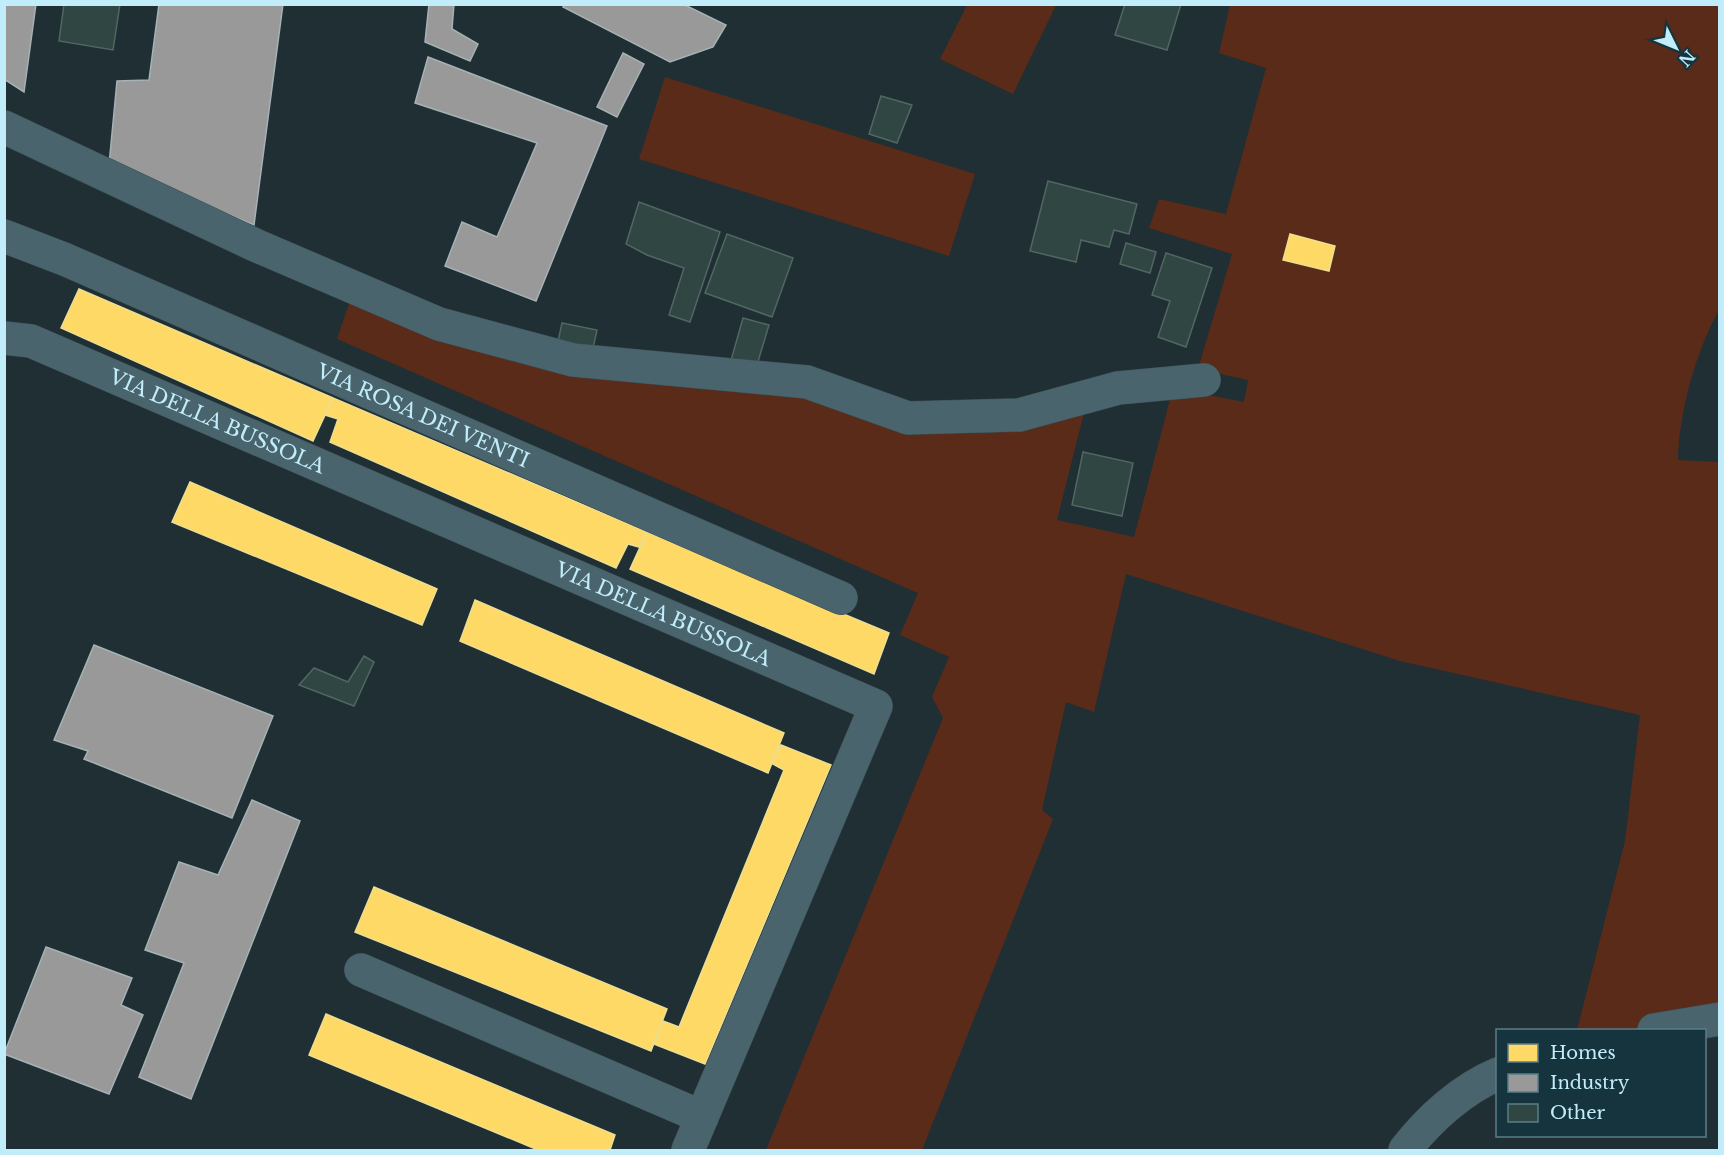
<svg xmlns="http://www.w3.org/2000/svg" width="1724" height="1155" viewBox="0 0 1724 1155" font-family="'Libre Baskerville',serif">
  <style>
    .green { fill: #5a2b19 }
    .homes { fill: #ffd966; stroke: #ecdf93; stroke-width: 1.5 }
    .industry { fill: #999; stroke: #a5b2b6; stroke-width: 1.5 }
    .building { fill: #304642; stroke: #516762; stroke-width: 1.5 }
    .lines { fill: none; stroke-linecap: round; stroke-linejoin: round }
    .minor-casing { stroke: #3b4e54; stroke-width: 34 }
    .minor { stroke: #49646c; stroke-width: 33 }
    .labels { text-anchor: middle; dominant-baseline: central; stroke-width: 6; stroke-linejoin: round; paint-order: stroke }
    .street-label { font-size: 20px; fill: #c1edfb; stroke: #16343d }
  </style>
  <rect width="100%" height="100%" fill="#1f2f34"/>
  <path class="green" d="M967,5H1056L1013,94L940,59Z
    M1230,5H1719V310C1696,351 1679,412 1678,460L1719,462V1028L1705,1031L1577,1030L1625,841L1640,715L1400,661L1126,574L1094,712L1066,702L1042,810L1053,819L922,1150H766L943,718L932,697L949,657L900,635L918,593L337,339L351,298L743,391L819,400L1085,409L1057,520L1134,537L1173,388L1244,402L1248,380L1198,369L1232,254L1149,228L1159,199L1226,214L1266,68L1219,53Z
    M665,77L975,174L949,256L639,159Z"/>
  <path class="homes" d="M1290,234L1335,246L1329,271L1283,260Z
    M79,289L333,398L313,441L61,328Z
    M333,398L647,532L639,547L628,544L616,568L330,442L338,419L325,415Z
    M190,482L437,589L422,625L172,522Z
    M647,532L889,633L874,674L630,569Z
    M475,600L784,733L768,773L460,641Z
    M781,745L831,765L705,1064L654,1044L663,1021L679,1027L784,770L771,763Z
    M374,887L667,1009L651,1051L355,932Z
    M326,1014L615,1135L610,1150H538L309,1055Z"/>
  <path class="industry" d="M4,4H36L24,92L4,79Z
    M159,4H283L254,225L109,165L117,81L149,80Z
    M429,4H454L452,29L478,44L470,61L425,42Z
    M565,4H683L726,25L713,47L670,62L563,7Z
    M623,53L644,64L617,117L597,107Z
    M428,57L607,126L536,301L445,266L462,222L497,237L537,143L415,103Z
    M94,645L273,716L232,818L84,759L88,751L54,740Z
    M252,800L300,821L191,1099L139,1077L184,963L145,950L179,862L218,875Z
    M46,947L132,978L121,1005L143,1015L109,1094L4,1054Z"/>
  <path class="building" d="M64,4H120L113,50L59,41Z
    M1125,4H1181L1167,50L1115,35Z
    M881,96L912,105L897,143L869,134Z
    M1048,181L1137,204L1129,234L1114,230L1109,247L1081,240L1076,262L1030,251Z
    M639,202L720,232L690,322L669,315L684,268L647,255L626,244Z
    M727,234L793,258L772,317L705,293Z
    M1126,243L1156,252L1150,273L1120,264Z
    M1166,253L1212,268L1186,347L1158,337L1170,301L1152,295Z
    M743,318L769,325L757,365L730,364Z
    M562,323L597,330L592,353L557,346Z
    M1083,452L1133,463L1122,516L1072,505Z
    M364,656L374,662L354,706L299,685L314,668L348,682Z"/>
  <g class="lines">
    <g class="minor-casing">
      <g id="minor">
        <path d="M4,127L255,245L439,324L573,360L807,382L908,418L1019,415L1118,388L1204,380"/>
        <path id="s1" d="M4,236L64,259L841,598"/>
        <path id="s2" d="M4,338L31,341L876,706L688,1150"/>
        <path d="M361,970L702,1117"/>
        <path d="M1654,1030L1720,1019"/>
        <path d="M1405,1150C1429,1119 1462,1089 1498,1074"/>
      </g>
    </g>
    <use href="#minor" class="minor"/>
  </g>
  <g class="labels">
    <g class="street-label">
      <text stroke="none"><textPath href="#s1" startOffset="456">VIA ROSA DEI VENTI</textPath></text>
      <text stroke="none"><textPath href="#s2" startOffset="230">VIA DELLA BUSSOLA</textPath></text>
      <text stroke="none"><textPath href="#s2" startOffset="716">VIA DELLA BUSSOLA</textPath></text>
    </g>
  </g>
  <rect width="1724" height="1155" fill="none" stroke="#c1edfb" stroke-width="12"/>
  <rect x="1496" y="1029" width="210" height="108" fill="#16343d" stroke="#5a7e89" stroke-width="1.5"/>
  <rect x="1508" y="1044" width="30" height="18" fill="#ffd966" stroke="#5a7e89" stroke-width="1.5"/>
  <text x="1550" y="1059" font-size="18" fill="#c1edfb">Homes</text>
  <rect x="1508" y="1074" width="30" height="18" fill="#999999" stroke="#5a7e89" stroke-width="1.5"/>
  <text x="1550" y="1089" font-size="18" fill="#c1edfb">Industry</text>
  <rect x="1508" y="1104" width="30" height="18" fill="#304642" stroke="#5a7e89" stroke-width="1.5"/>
  <text x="1550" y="1119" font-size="18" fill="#c1edfb">Other</text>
  <g transform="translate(1676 48) rotate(133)" stroke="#16343d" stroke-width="4.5" paint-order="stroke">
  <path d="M0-4.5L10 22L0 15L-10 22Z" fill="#c1edfb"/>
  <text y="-9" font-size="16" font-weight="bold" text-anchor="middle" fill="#c1edfb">N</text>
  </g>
</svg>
